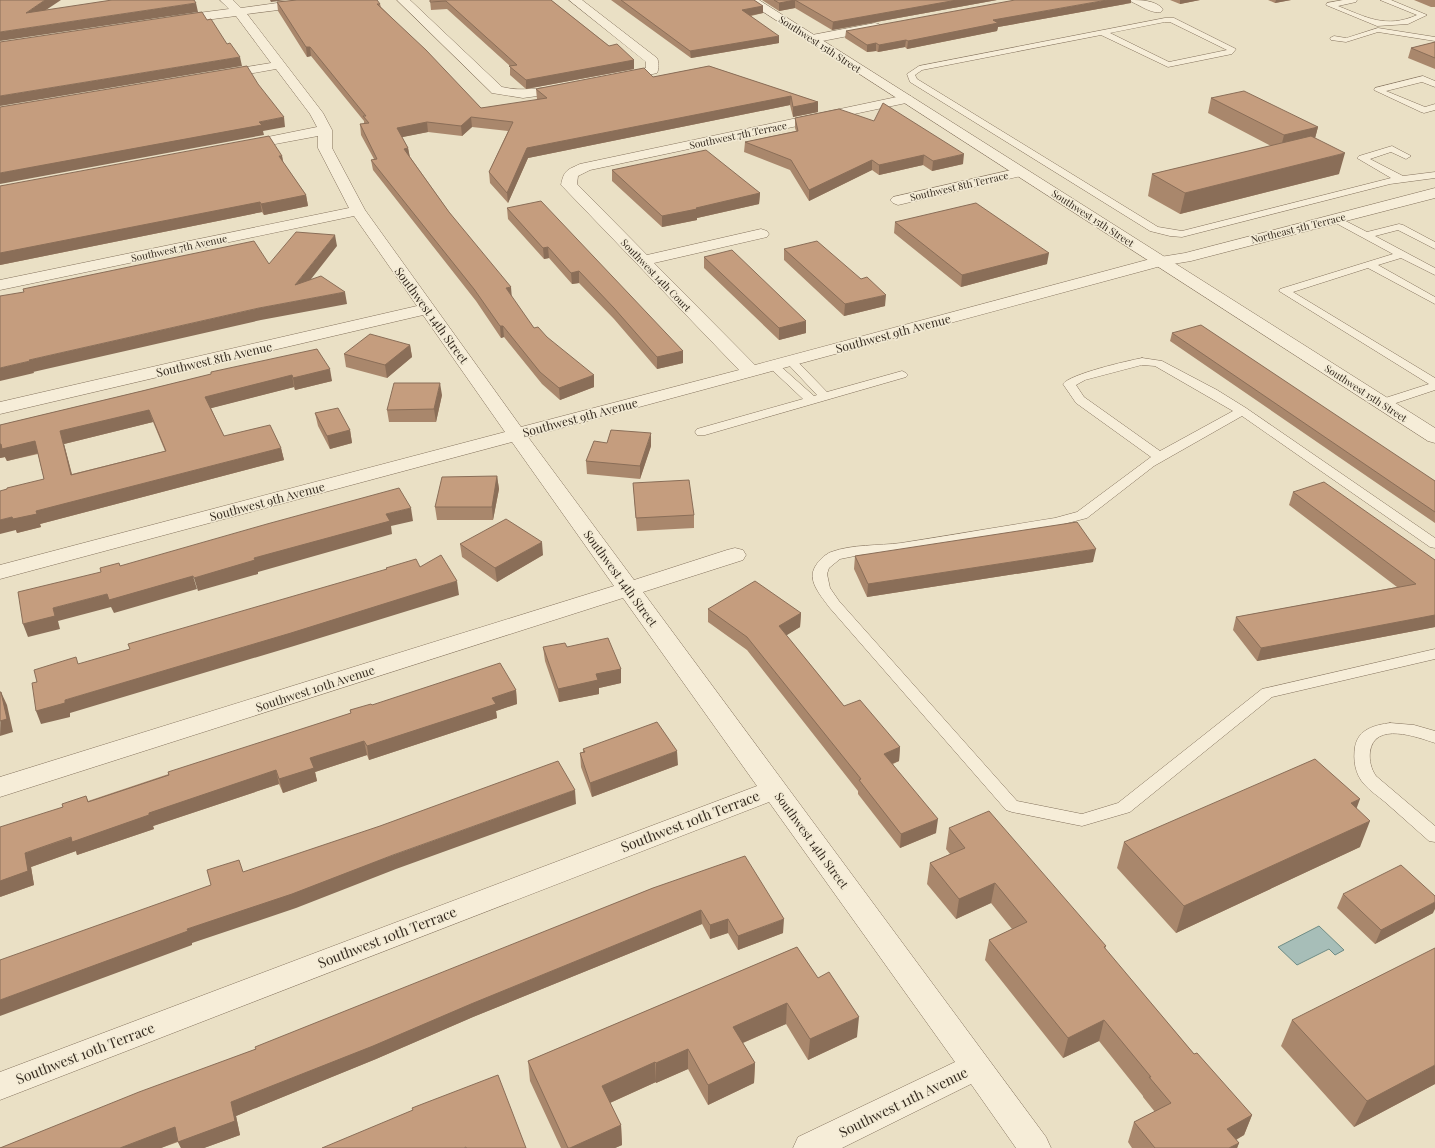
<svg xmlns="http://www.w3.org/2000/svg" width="1435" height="1148" viewBox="0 0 1435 1148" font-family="'Playfair Display',serif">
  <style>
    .water { fill: #a7beb8; stroke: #6e8c85 }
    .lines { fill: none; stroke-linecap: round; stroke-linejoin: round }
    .service-casing { stroke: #84725d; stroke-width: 1 }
    .minor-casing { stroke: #84725d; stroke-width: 1 }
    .tertiary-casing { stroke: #84725d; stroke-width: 1 }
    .service { fill: #f6edd8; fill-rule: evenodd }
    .minor { fill: #f6edd8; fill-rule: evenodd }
    .tertiary { fill: #f6edd8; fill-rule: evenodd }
    .wall { fill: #a9876c; fill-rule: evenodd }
    .shaded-wall { fill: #8a6e58 }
    .building { fill: #c59d7e; stroke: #8a6e58; fill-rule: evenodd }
    .labels { text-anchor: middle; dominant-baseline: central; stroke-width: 3; stroke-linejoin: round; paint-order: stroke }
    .far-street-label { font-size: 10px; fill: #352a1f; stroke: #f2ead4 }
    .street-label { font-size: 12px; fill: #352a1f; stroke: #f2ead4 }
    .near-street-label { font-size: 14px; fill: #352a1f; stroke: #f2ead4 }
  </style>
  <rect width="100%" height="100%" fill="#eae0c5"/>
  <path class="water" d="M1319,926L1344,950L1335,955L1329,949L1297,965L1278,947Z"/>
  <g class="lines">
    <g class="service-casing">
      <path id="service" d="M1343,0H1357L1356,2L1338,6C1366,17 1386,29 1417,15L1380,0H1391L1427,15L1408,24L1377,26L1326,5L1327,3Z
        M1165,18H1174L1236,49L1232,54L1168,67L1101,35L922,70L915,75L917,79L1158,227L1182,231L1391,178L1357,158L1359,156L1392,146L1411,156L1406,159L1391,152L1370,159L1403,176L1435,172V178L1390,184L1182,237L1170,236L1150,231L910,82L907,74L919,66ZM1165,22H1170L1227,50L1169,62L1110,33Z
        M1378,28L1435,37V41L1378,32L1346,42L1331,40L1330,38L1334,36L1346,38Z
        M1423,76L1435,81V87L1422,82L1386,91L1425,107L1435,104V110L1424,113L1421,112L1374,90L1375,88Z
        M1336,216L1367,232L1399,224L1403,225L1435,242V249L1398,230L1375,236L1435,268V275L1401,258L1378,265L1435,297V304L1368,268L1293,292L1435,378V390L1387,406H1379L1377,403L1379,400L1429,384L1279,291L1280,289L1393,254L1332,221L1331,219L1332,217Z
        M791,358L795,359L827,392L902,371L906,373L908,375L906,377L705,435H697L695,432L697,429L803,399L770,368L768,366L770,364H778L814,396L817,395L785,361L787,359Z
        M1142,358L1162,361L1217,390L1246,408L1435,538V548L1430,547L1242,416L1154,466L1087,518L1056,526L900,551L860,555L840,559L829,568L827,574L830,588L839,601L1017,801L1082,814L1118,803L1262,689L1435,649V659L1272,697L1130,812L1082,826L1012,812L1006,810L829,607C822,597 808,582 814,569C817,562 824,555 831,552C853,544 878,546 901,543C952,535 1004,526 1055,518L1077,512L1151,457L1076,403L1063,384C1070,374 1127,361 1142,358ZM1142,365L1155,366L1233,411L1160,451L1084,397L1076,385L1085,380Z
        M1390,723L1414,725L1435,731V743C1417,737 1374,721 1370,752C1369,760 1371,769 1376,776L1435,826V842L1429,841C1414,828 1400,815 1385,802C1378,796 1370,791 1364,784C1355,774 1353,760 1355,747C1358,729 1375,725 1390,723Z"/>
    </g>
    <g class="minor-casing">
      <path id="minor" d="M220,0H233L241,8L299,0H332L330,2L326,4L247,14L323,113L332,130V148L365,210L521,427L739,370L564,188L561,185C564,170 567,170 580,164L906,95L911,96L913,99L911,102L906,103L590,170L578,176L577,184L647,255L761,229L767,231L769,234L767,237L654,263L755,365L1154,258L1185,253L1435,188V198L1191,261L1161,266L528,437L634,580L727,550L735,548L743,550L746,555L743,560L643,592L1046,1137L1051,1148H1016L971,1084L842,1148H793L798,1137L955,1062L769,802L0,1100V1072L757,786L623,598L0,797V777L614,586L512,442L0,579V565L505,432L423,315L0,414V402L417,306L354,216L0,290V280L349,208L318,148V136L243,150L238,149L236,146L238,143L243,142L317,127L310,114L276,69L220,79L215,78L213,75L215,72L271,63L236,16L175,24L171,23L169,20L171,17L175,16L229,9Z
        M397,0H410L502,87C523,92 545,88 566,84L571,85L573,88L571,91L566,92L523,98L492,93Z
        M569,0H582L657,58C659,62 659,69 657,73L618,82L613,81L611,78L613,75L646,68V62Z
        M1130,0C1141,0 1155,0 1163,9L1161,12C1152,14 1141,6 1132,2Z
        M875,23L879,24L881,27L879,30L812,43L808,42L806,39L808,36L812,35Z
        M1020,168L1025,169L1027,172L1025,175L898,205L893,203L890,200L893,197Z"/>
    </g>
    <g class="tertiary-casing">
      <path id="tertiary" d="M745,0H759L1435,428V443L1428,441Z"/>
    </g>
    <use href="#service" class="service"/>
    <use href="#minor" class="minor"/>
    <use href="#tertiary" class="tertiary"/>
  </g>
  <path class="wall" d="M430,0H551L609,46L634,60V69L526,89L510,75V66L447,9L431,10Z
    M611,0H754L763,6V13L751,16L779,43L691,58Z
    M762,0H997L832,30L795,8L779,11Z
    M1170,0H1200L1180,4Z
    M1268,0H1291L1275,3Z
    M1414,0H1435V7H1431Z
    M277,2L380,4L381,7L481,108L538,100L537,99L536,89L653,77L709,66L818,102V112L793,117L790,105L528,158L508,203L490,183L489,172L508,131L472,127L462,136L428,132L402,137L408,148L410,157L449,212L534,328L547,337L594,387L560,400L542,384L504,337L501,338L476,301L373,170L371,160L374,159L361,135L360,124H364V121L311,56L307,57L278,11Z
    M1131,3L998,27L997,31L907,49L905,47L878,52L876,51L867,52L845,38L846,31Z
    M1435,42V69L1408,58L1411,48Z
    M1211,98L1318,127L1315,138L1339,174L1180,214L1148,196L1152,174L1271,146L1208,113Z
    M795,118L963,164L932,171L923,165L879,175L872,170L809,201L790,170L744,152L745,142L796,131L795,128Z
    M282,156L283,162L306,195L308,206L264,215L262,212L0,265V186Z
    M612,170L760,193L759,204L697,218V220L662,227L612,181Z
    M507,208L683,351V363L657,369L614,319L579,283L572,284L549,258L544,259L508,219Z
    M895,222L1047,264L961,287L894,233Z
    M784,249L885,306L844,316L784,260Z
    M704,257L806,333L779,340L704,268Z
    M1172,333L1435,481V523L1170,341Z
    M410,345L412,357L387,378L346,367L344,354Z
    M317,349L332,381L295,390L294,387L211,408L224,436L281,448L284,460L40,524L41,527L17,533L16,530L44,479L38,454L7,461L5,457L0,458V425ZM153,422L165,451L72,474L64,444Z
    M442,395L436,422H389L387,410Z
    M315,413L350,430L352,443L330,449L318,426Z
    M651,446L640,479L587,474L586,461Z
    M497,476L499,489L493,520H437L435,507Z
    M633,483L694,515V528L637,531Z
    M1293,492L1435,560V627L1257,661L1233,630L1236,617L1397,587L1289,505Z
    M460,544L543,555L497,582L462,557Z
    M855,556L1093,562L867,597L854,569Z
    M708,609L801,613L800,627L786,635L844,706L900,747L899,761L893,764L936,833L900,848L858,794V791L747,650L708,622Z
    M543,647H567L621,669V683L599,688V694L559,702L545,661Z
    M516,690L517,704L496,711L497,718L369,760L367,755L315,772L317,781L283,793L279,784L153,826L154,829L77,855L76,851L31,867L34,885L0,897L63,807L86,796L88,801L351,713L350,710L372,705Z
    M583,749L678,765L592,797L581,767L580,753L583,752Z
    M1357,808L1360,847L1176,933L1117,868L1124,842Z
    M949,828L1106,946L1105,949L1194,1054L1252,1115L1244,1135L1236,1140L1239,1143L1237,1148H1132L1128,1142L1134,1122L1155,1112L1143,1097V1096L1099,1041L1063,1058L985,960L989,940L1012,929L991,903L956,919L927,884L930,863L950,854L946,849Z
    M653,888L783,933L738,950L728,933L710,939L702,924L473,1017L376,1059L236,1116L240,1135L204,1148H181L178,1142L161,1148H0L256,1049Z
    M1343,894L1433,913L1375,944L1337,908Z
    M797,947L857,1037L808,1060L786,1024L743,1043L755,1063L754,1083L708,1105L688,1069L656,1083V1082L610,1103L621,1125L622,1145L615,1148H561L530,1081L528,1061Z
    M1292,1020L1435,1084L1354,1127L1281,1046Z"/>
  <path class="shaded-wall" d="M45,0H61L28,22L26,13Z
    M270,0H286L271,2Z
    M795,0V8L779,11V3Z
    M957,0H997L832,30L833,22Z
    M1107,0H1131V3L998,27L997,31L907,49L908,41L993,20Z
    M1180,0H1200L1180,4Z
    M1276,0H1291L1275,3Z
    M196,3L198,12L0,41V32Z
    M763,6V13L742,17V10Z
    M779,36V43L691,58L690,51Z
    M906,40L905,47L878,52L879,45Z
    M876,43V51L867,52V45Z
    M306,47H310L311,56L307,57Z
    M240,57L242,66L0,106V96Z
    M634,60V69L526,89V80Z
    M791,96L790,105L528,158L508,203L507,193L527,148Z
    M818,102V112L793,117V107Z
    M284,117L285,127L263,131L264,135L0,184V173Z
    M471,117L472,127L462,136L461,126Z
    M427,122L428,132L398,138L397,128Z
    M1318,127L1314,142L1280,151L1284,135Z
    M408,148L410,159L404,149Z
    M1345,153L1339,174L1180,214L1185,193Z
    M964,154L963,164L932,171L933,161Z
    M924,155L923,165L879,175V165Z
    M279,156H282L284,166Z
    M872,160V170L809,201V190Z
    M760,193L759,204L697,218V220L662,227V216L696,208Z
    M306,195L308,206L264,215L261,204Z
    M260,202L262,212L0,265V253Z
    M335,235L337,246L297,297L295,285Z
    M548,247L549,258L544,259L543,248Z
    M1049,253L1047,264L961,287L962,275Z
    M579,271V283L572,284L571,273Z
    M511,287L512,299L506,288Z
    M345,292L347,304L261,320L33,372L29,360L259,308Z
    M886,295L885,306L844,316L845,304Z
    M806,321V333L779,340V328Z
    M500,326H503L504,337L501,338Z
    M410,345L412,357L387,378L385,365Z
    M683,351V363L657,369V357Z
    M30,361L34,373L0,381V368Z
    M330,369L332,381L295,390L293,378Z
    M292,375L294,387L208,409L205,397Z
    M594,375V387L560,400L559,388Z
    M440,383L442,395L436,422L434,409Z
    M149,410L153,422L64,444L75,487L71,475L60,431Z
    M350,430L352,443L330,449L327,436Z
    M651,433V446L640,479V466Z
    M35,441L39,453L7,461L5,457L0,458V444Z
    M281,448L284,460L40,524L41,527L17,533L16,530L0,534V520Z
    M497,476L499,489L493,520L492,507Z
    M411,508L413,521L391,526L392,534L258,572V574L198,591L194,578L386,514Z
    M542,542L543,555L497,582L495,568Z
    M1096,549L1093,562L867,597L868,584Z
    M193,576L197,589L114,613L111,607L58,621L60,629L28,637L23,624L53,608L107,594Z
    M457,581L459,595L294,646L70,713V717L41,724L36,711L65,700Z
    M801,613L800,627L779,640V626Z
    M1435,615V627L1257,661L1261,648Z
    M621,669V683L599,688V694L559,702L558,689L596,674Z
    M516,690L517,704L496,711L497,718L369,760L367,746L492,698Z
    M1,692L7,705L13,732L0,736Z
    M364,741L367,755L315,772L317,781L283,793L279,779L310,758Z
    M900,747L899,761L883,767L884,754Z
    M677,751L678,765L592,797L590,783Z
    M276,770L279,784L153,826L154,829L77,855L76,851L31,867L34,885L0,897V881L25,853Z
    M575,790L576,804L396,869L296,908L192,943V945L0,1016V1000L187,929Z
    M1360,799L1350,826L1351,803Z
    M938,819L936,833L900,848L901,834Z
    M1370,821L1360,847L1176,933L1184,906Z
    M995,883L991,903L956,919L959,899Z
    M1435,902V909L1433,913L1375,944L1381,930Z
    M701,910L702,924L473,1017L376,1059L236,1116L240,1135L204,1148H181L178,1142L231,1102Z
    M728,919V933L710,939V925Z
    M784,919L783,933L738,950V936Z
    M787,1003L786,1024L733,1047V1027Z
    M859,1017L857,1037L808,1060L810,1039Z
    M1104,1020L1099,1041L1063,1058L1068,1038Z
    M688,1049V1069L656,1083V1063Z
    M655,1062L656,1082L603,1106L602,1086Z
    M755,1063L754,1083L708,1105V1085Z
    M1435,1065V1084L1354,1127L1367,1101Z
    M1252,1115L1244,1135L1221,1148L1227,1129Z
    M621,1125L622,1145L615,1148H570Z
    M175,1127L181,1140L161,1148H120Z
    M1239,1143L1237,1148H1229Z"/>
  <path class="building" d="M0,0H45L26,13L112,0H194L196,3L0,32Z
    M297,0H377L380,4H377L426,50L481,108L547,98L536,89L644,68L653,77L709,66L818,102L793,107L791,96L527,148L507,193L489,172L513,122L471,117L461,126L427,122L397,128L408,148L404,149L449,212L511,287L506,288L534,328L538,327L547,337L594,375L559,388L540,372L503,326H500L474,289L371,160L377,159L360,124L369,123L363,116H366L310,47H306L277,2Z
    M430,0H551L609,46L617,44L634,60L526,80L509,66L517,65L446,1L430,2Z
    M621,0H754L763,6L742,10L779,36L690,51Z
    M774,0H957L833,22L795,0L779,3Z
    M1015,0H1107L993,20L998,23L908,41L906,40L879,45L876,43L867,45L846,31Z
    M202,12L207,20L211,19L227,44L230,43L240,57L0,96V42Z
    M1435,42V58L1411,48Z
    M247,66L258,84L284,117L259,122L262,125L0,173V107Z
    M1244,91L1318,127L1284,135L1211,98Z
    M883,103L964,154L933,161L924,155L879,165L872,160L809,190L791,160L745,142L798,131L795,118L839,109L874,121Z
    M269,136L282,156H279L306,195L261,204L260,202L0,253V186Z
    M1311,136L1345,153L1185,193L1152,174Z
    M706,150L760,193L696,208L697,209L662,216L612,170Z
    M541,201L683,351L657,357L614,308L579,271L571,273L548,247L543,248L507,208Z
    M976,203L1049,253L962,275L895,222Z
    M296,232L335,235L295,285L321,276L345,292L259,308L29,360L30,361L0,368V296L24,292L23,289L254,241L269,264Z
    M817,241L861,279L867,277L886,295L845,304L784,249Z
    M732,250L806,321L779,328L704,257Z
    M1201,325L1435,481V512L1172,333Z
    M370,334L410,345L385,365L344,354Z
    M317,349L330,369L293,378L292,375L205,397L224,436L270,425L281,448L36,511L37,514L13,519L12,517L0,520V491L7,489V488L44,479L35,441L2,449L1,444H0V425L142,391L211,374V372ZM149,410L166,451L71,475L60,431Z
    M394,383H440L434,409L387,410Z
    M338,408L350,430L327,436L315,413Z
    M611,430L651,433L640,466L586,461L594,441L607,443Z
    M497,476L492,507H435L442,477Z
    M689,480L694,515L636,518L633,483Z
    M1324,482L1435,560V615L1261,648L1236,617L1416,584L1293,492Z
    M399,488L411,508L386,514L390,521L254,558L255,560L194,578L193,576L109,600L107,594L53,608L55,616L23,624L18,592L101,572L100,568L119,563L120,566L267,524Z
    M506,519L542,542L495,568L460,544Z
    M1077,522L1096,549L868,584L855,556Z
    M441,555L457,581L291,633L65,700V703L36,711L32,683L37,682L34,670L76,657L78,664L130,649L128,644L387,569L386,568L416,559L420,567Z
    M755,581L801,613L779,626L844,706L860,700L900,747L884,754L938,819L901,834L859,780L861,779L747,637L708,609Z
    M608,638L621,669L596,674L598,680L558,689L543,647L565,643L567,647Z
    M500,663L516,690L492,698L496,704L367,746L364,741L310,758L314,768L279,779L276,770L149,813V815L72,842L71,837L25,853L28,871L0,881V827L63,807L62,804L86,796L88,802L169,775L168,772L351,713L350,710L371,704L372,705Z
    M0,692H1L7,719L0,721Z
    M657,722L677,751L590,783L580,753L585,752L583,749Z
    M1315,759L1360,799L1351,803L1370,821L1184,906L1124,842Z
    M558,761L575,790L393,855L292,894L187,929L188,931L0,1000V960L211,885L207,870L239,860L243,872L380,826Z
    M989,811L1106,946L1104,947L1194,1054L1197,1053L1252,1115L1227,1129L1239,1143L1229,1148H1155L1134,1122L1171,1103L1149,1077H1151L1104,1020L1068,1038L989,940L1027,922L995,883L959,899L930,863L965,848L949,828Z
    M745,856L784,919L738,936L728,919L710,925L701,910L471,1004L373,1046L231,1102L235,1121L178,1142L175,1127L120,1148H0L139,1092L256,1049L255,1047L653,888Z
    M1401,865L1435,896V902L1381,930L1343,894Z
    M797,947L818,978L829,972L859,1017L810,1039L787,1003L733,1027L755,1063L708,1085L688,1049L656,1063L655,1062L602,1086L621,1125L570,1148H568L528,1061Z
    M1435,948V1065L1367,1101L1292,1020Z
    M498,1075L526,1148H466V1147L464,1148H322L413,1110L412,1108Z"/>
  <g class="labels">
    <g class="far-street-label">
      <text transform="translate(820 44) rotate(33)">Southwest 15th Street</text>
      <text transform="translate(738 135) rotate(-12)">Southwest 7th Terrace</text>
      <text transform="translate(959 186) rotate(-13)">Southwest 8th Terrace</text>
      <text transform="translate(1093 218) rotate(33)">Southwest 15th Street</text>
      <text transform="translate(1298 228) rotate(-14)">Northeast 5th Terrace</text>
      <text transform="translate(179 248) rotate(-12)">Southwest 7th Avenue</text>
      <text transform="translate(656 275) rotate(46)">Southwest 14th Court</text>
      <text transform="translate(1366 393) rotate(33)">Southwest 15th Street</text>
    </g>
    <g class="street-label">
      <text transform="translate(432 315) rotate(54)">Southwest 14th Street</text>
      <text transform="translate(893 333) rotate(-15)">Southwest 9th Avenue</text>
      <text transform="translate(214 359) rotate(-13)">Southwest 8th Avenue</text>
      <text transform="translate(580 417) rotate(-15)">Southwest 9th Avenue</text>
      <text transform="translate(267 501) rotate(-15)">Southwest 9th Avenue</text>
      <text transform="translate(621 578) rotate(54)">Southwest 14th Street</text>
      <text transform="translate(315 688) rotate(-18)">Southwest 10th Avenue</text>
      <text transform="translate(812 840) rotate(54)">Southwest 14th Street</text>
    </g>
    <g class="near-street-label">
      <text transform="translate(690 821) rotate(-21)">Southwest 10th Terrace</text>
      <text transform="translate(387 937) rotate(-21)">Southwest 10th Terrace</text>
      <text transform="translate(85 1053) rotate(-21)">Southwest 10th Terrace</text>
      <text transform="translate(903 1102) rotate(-26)">Southwest 11th Avenue</text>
    </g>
  </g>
</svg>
